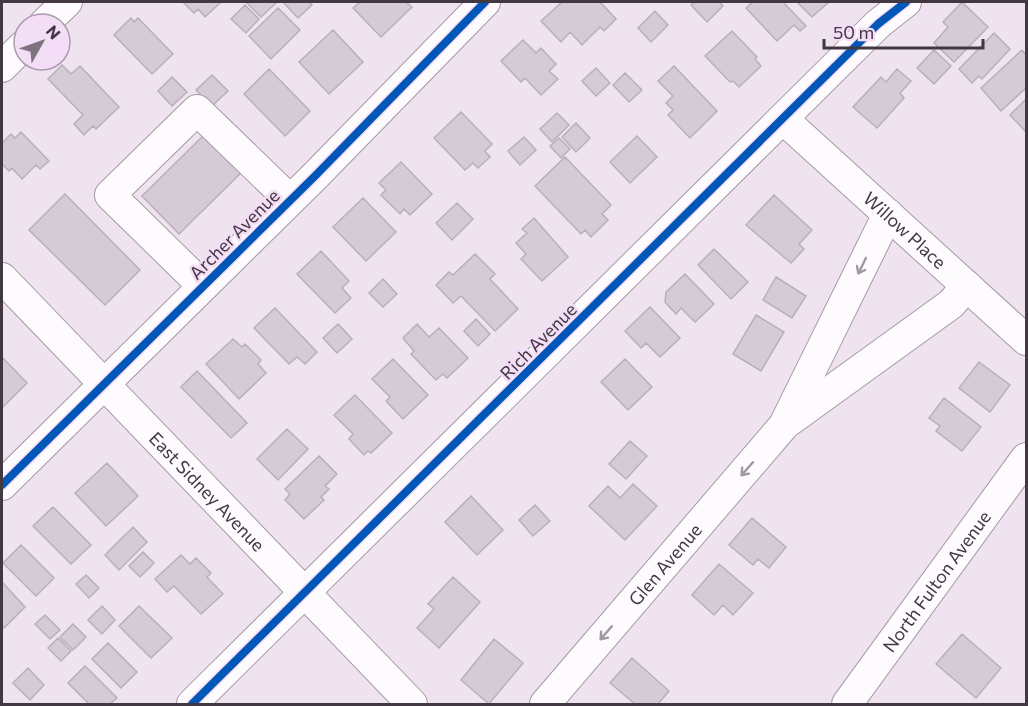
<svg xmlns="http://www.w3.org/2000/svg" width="1028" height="706" viewBox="0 0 1028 706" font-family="Commissioner,sans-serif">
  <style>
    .building { fill: #d5cbd6; stroke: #b9afba; stroke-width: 1.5 }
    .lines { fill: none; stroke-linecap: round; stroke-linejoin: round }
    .minor-casing { stroke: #a49aa5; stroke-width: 32 }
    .minor { stroke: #fdfbfd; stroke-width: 30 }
    .cycleway-casing { stroke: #f4ddf6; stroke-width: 11 }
    .cycleway { stroke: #0057b8; stroke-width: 8 }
    .oneway { stroke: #9f9aa0 }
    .labels { text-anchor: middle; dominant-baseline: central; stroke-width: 5; stroke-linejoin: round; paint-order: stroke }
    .street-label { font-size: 18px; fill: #413842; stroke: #f4ddf6 }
  </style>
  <rect width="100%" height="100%" fill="#efe3f0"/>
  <path class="building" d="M183,2H221L205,17L198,9L194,13Z
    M246,2H277L261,17Z
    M283,2H309L312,5L298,18Z
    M360,2H406L412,7L381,37L353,8Z
    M562,2H600L616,19L604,31L600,27L582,45L570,32L561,42L541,21Z
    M695,2H719L723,6L707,22L691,5Z
    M753,2H783L806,26L800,31L794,25L777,41L746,8Z
    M797,2H829L812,17Z
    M962,2L988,27L954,62L934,43L948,27L943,22Z
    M245,5L259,19L246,33L231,19Z
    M278,8L300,30L271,59L249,36Z
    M655,11L668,25L651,42L638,28Z
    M131,18L134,22L138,18L173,54L152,74L114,35Z
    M333,30L363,62L329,94L299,62Z
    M732,31L757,57L755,59L761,66L739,87L733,81L730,82L705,56Z
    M994,33L1010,49L982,79L979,76L972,83L959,69Z
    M523,40L536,53L541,48L556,64L549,71L558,79L541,95L525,78L521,82L501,61Z
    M934,50L951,66L934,84L917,68Z
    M1022,50L1026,55V88L1001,111L981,88Z
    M62,65L71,74L80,66L119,107L96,129L93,126L84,135L74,124L83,115L48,79Z
    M674,66L717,111L690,138L668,115L673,110L666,103L673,96L658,81Z
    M596,68L610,83L596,96L582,81Z
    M269,69L310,111L285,136L244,94Z
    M897,69L911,81L900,93L904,98L877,128L853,107L881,77L886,82Z
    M625,73L642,90L629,102L613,85Z
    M212,75L228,91L212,106L196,90Z
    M172,77L187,92L172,106L158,91Z
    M1026,99V132L1010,115Z
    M461,112L492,144L485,151L490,157L478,168L473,163L465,170L434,138Z
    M557,113L569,125L552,142L540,129Z
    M576,123L590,138L576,152L562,137Z
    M209,130L246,168L179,234L142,196Z
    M21,132L49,161L40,169L36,165L22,179L12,168L9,171L2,164V143L11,134L15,138Z
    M637,136L657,157L630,183L610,162Z
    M524,137L536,150L520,165L508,151Z
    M559,138L570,149L561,158L550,146Z
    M565,157L611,205L602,214L608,220L591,237L585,230L581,234L535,186Z
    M401,162L432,194L410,215L404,209L400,214L381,195L386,190L379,183Z
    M65,194L140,270L105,305L29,230Z
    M774,195L812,230L799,244L804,249L791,263L746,225Z
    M363,198L396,232L366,261L333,227Z
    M457,203L473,219L452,240L436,223Z
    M534,218L568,257L542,281L521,259L526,254L516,243L527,233L522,229Z
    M714,249L748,282L731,299L698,265Z
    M321,251L349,281L342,288L351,298L335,313L297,274Z
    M475,254L495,274L490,279L518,309L495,331L461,296L453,303L436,285L449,272L453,275Z
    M685,274L714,304L695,322L681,308L676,314L665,302L666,292Z
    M776,277L806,296L792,318L763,300Z
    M383,279L397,294L383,307L369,293Z
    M650,307L680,338L660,357L646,343L641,348L625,331Z
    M275,308L317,352L305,364L297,357L289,364L254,328Z
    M756,315L784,332L761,371L733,354Z
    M476,319L490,334L478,346L464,331Z
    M338,324L352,339L337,353L323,338Z
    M417,324L429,337L439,328L468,358L447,378L443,374L436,380L411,354L414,351L403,338Z
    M233,339L242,347L245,344L261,360L258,364L266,373L239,399L206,364Z
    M2,357L27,383L2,408Z
    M393,359L428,395L403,419L386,401L390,397L372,379Z
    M625,359L652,387L628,410L601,382Z
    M979,362L1010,385L990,412L959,388Z
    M197,371L247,423L231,438L181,387Z
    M355,395L392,433L371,453L368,451L364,455L349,439L353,434L334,415Z
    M944,398L981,427L962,451L936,431L940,426L929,418Z
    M287,429L308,449L278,480L257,459Z
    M630,441L647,456L626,479L609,464Z
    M319,456L337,474L325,486L329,489L321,497L324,500L304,519L285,500L290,494L285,489Z
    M107,463L138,496L106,526L75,493Z
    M633,484L657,506L625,540L589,506L608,486L620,498Z
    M471,496L503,530L477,555L445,522Z
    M535,505L550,521L533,536L519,520Z
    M53,507L91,545L71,564L33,526Z
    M752,518L786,547L769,568L758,559L753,565L729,545Z
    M133,527L147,542L119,570L105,555Z
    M21,545L54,578L36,596L3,563Z
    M143,552L154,563L140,577L129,566Z
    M181,555L190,564L196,558L211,573L207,577L223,594L201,614L174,586L167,592L155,579Z
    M719,564L753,593L733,615L723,605L714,615L692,595Z
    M86,575L99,588L89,598L76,584Z
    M453,577L480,602L439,648L417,628L434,609L428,604Z
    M2,582L25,607L4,628L2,625Z
    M102,606L115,620L102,634L88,620Z
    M139,606L172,638L151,658L119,626Z
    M45,615L60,630L50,639L35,624Z
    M73,624L86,637L73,650L60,637Z
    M962,634L1001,668L976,698L936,664Z
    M58,638L71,651L61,661L48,648Z
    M494,639L523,663L489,704L461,680Z
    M108,643L137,672L121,688L92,659Z
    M632,658L669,691L658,704H635L610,683Z
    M85,666L117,698L110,704H89L68,683Z
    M28,668L44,685L30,700L13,683Z"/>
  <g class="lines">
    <g class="minor-casing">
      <g id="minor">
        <path d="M44,24L67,2"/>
        <path d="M2,67L24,45"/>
        <path id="s1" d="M783,119L1026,340"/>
        <path id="s2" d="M2,278L412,704"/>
        <path d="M203,286L110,195L197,110L290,200"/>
        <path d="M786,421L888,214"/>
        <path d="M2,485L315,176L485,2"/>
        <path d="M192,704L878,24L906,2"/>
        <path id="s3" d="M545,704L785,424L951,304L967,286"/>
        <path id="s4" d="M847,704L1026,458"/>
      </g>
    </g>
    <use href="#minor" class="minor"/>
    <g class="cycleway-casing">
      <path id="cycleway" d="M2,485L315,176L485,2
        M192,704L878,24L906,2"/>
    </g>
    <use href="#cycleway" class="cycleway"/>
  </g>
  <defs><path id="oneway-shaft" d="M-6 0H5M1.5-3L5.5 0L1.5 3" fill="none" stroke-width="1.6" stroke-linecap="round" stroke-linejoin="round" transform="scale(1.5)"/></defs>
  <g class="oneway">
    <use href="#oneway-shaft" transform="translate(862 266) rotate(116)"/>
    <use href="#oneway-shaft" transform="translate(747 469) rotate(131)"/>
    <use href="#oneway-shaft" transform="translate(606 633) rotate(131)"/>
  </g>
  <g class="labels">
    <g class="street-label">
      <text stroke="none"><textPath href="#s1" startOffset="165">Willow Place</textPath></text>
      <text transform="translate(234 234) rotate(-45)">Archer Avenue</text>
      <text transform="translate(538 341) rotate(-45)">Rich Avenue</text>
      <text stroke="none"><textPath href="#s2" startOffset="296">East Sidney Avenue</textPath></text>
      <text stroke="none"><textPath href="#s3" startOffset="184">Glen Avenue</textPath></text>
      <text stroke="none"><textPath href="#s4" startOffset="152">North Fulton Avenue</textPath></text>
    </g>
  </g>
  <rect width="1028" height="706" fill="none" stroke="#413842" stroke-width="6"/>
  <g transform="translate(42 42) rotate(50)"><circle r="28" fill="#f4ddf6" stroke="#ac9bae" stroke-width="1.5"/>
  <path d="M0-4.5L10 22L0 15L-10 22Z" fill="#7e747f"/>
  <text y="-9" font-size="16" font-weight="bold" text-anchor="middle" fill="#413842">N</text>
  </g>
  <path d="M824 39v9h159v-9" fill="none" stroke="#413842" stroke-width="3"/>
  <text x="833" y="39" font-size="18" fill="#413842" stroke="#f4ddf6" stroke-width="4.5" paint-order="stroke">50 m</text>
</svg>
